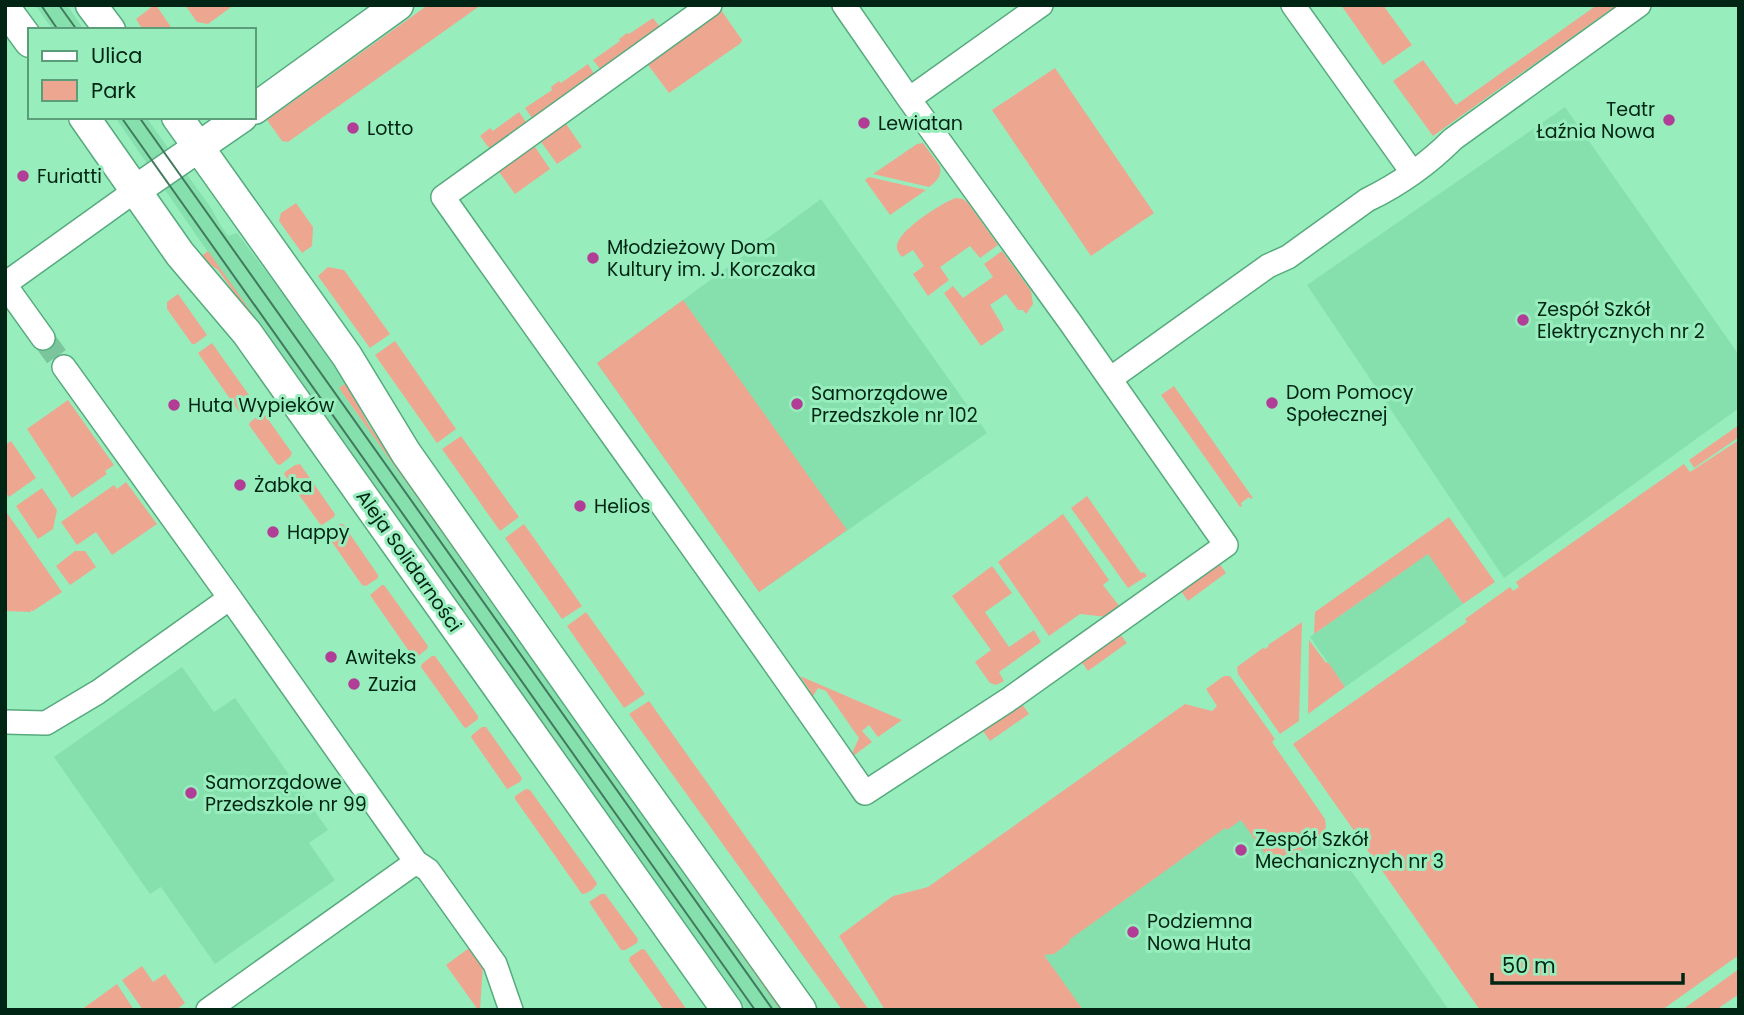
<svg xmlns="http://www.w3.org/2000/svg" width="1744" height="1015" viewBox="0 0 1744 1015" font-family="Poppins,sans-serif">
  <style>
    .built { fill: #85e0ae }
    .green { fill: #eda791 }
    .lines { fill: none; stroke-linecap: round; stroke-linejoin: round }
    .minor-tunnel { stroke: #7ac59b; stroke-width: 23; stroke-dasharray: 23 11; stroke-linecap: butt }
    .minor-casing { stroke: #56aa7d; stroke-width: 26 }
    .tertiary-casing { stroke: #56aa7d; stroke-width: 33 }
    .minor { stroke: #fff; stroke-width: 23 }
    .tertiary { stroke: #fff; stroke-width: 30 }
    .tram { stroke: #417a5c; stroke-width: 2 }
    .poi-dot { fill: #b13d96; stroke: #98edbd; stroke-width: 2.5 }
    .labels { text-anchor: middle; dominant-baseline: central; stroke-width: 6; stroke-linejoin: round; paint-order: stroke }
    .poi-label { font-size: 19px; fill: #012514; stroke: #98edbd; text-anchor: start }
    .street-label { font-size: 19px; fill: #012514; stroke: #98edbd }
  </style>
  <rect width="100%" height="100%" fill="#98edbd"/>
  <path class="built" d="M35,5H67L84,30H53Z
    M1565,107L1739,355V408L1504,578L1307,285Z
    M115,117H146L211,208L221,226L228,236L237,233L337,365L346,383L339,388L780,1010H747L194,232Z
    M821,199L987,433L759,592L597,363Z
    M1428,553L1463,604L1345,687L1310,637Z
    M182,667L214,712L235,698L328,830L309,843L335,880L215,964L161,887L150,894L54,757Z
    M1270,755L1449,1010H1007L1018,946Z"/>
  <path class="green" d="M154,5H156L173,30H143L136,19Z
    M185,5H234L208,24L197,22Z
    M428,5H481L288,142L282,141L267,120Z
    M1341,5H1383L1412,45L1383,65Z
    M1597,5H1617L1433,136L1393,81L1423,60L1456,105Z
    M721,10L742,40L741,43L669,93L646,62Z
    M653,18L660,27L600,69L593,60L620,41L619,39L627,33L629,34Z
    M588,64L594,74L532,118L525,108L552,90L551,87L559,81L561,83Z
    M1055,68L1154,213L1091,256L992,110Z
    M519,112L526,122L489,148L480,136L490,128L493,131Z
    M564,121L582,147L557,164L539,139Z
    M923,143L940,166C942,176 937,181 929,187L873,174L917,144Z
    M533,144L550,169L515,194L497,169Z
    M869,177L926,190L890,215L865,180Z
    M956,198L963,199L968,203L998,245L980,258L970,246L940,267L949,280L928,296L913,274L924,266L913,250L902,257C898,252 895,248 898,242C903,228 943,202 956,198Z
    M296,203L313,227L312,246L302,253L279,221L281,213Z
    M208,251L560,746L557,748L218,270L200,257Z
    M1002,251L1031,291L1033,304L1026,314L1023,310H1018L1006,294L990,305L1001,323L1004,330L981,346L944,293L953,286L963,298L993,277L984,264Z
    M328,267L344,270L390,334L370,348L318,276Z
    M178,294L207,335L195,344H192L167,309V302Z
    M683,300L847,530L759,592L597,363Z
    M395,341L456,429L437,443L375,355Z
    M212,343L256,405L242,416L198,353Z
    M346,383L370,427L584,728L582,730L339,388Z
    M1174,386L1253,498L1251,499L1249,497L1241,503L1242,506L1240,507L1161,395Z
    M68,400L114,465L105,471L107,474L72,498L27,429Z
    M261,414L265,415L292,453L290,457L280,465L277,464L249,425L250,422Z
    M1739,425V437L1694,468L1689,460Z
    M461,436L519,517L500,531L442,449Z
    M1739,440V955L1662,1010H1480L1293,744L1467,622L1465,619L1510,587L1513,591L1519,587L1516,582L1684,464L1690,472Z
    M11,441L36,478L9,497L5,492V445Z
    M300,464L335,514L334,517L322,525L320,524L284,474L285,472L295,465Z
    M126,482L157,524L112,555L96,532L77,545L61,522L114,485L117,489Z
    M42,488L57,510L53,529L38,539L16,506Z
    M1087,496L1141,573L1144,572L1147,576L1128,588L1071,508Z
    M5,510L62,592L33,611L31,610V612L5,611Z
    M1063,514L1109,580L1103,585L1120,607L1107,617L1080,614L1049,636L998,562Z
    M1449,517L1495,582L1463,604L1428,554L1314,634L1315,612Z
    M340,524H343L378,575V578L366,586L362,585L327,535L328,532Z
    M524,524L582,606L562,619L505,538Z
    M75,551H85L96,567L70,585L56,566Z
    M1219,563L1226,573L1188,601L1181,591Z
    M992,566L1012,593L985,612L1009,647L1034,630L1041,642L999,672L1004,681L996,685L990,683L975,662L991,650L952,596Z
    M382,585H384L428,646L427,649L417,657H413L370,595Z
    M586,612L645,694L624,708L567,626Z
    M1302,622L1299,721L1280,734L1238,674L1237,667L1263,648L1265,649L1269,646L1268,645Z
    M1120,634L1127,643L1088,671L1081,661Z
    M1309,640L1326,663L1328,662L1345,687L1308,714Z
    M432,656H435L478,716V719L466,728L464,727L421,667L422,664Z
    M800,676L902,720L878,737L869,725L862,731L872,742L853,756V751L859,738L826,691L818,688L813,696H809L808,694L810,691Z
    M1224,676H1230L1275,739L1272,742L1325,819L1326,827L1323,835L1276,869L1241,820L1227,830L1225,828L1069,940L1070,942L1054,954L1044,955L1083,1010H885L839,936L893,896L928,887L1185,704L1212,711L1217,706L1206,689Z
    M649,701L869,1010H842L629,714Z
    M1022,704L1029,714L990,741L983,731Z
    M482,727H486L522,778L520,782L507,789L471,737L472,735Z
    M595,744L785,1010H780L593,745Z
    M526,789L530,790L597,883C596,888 587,894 582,894L515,799V796Z
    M601,894H605L638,939L637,943L625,950H621L589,902Z
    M473,945L483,965L480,1010H478L446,965Z
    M642,949L645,950L687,1010H664L629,961L630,957Z
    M142,966L153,982L165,974L185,1003L176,1010H143L122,980Z
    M1739,969V994L1716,1010H1682Z
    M117,984L134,1010H81Z"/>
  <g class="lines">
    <path class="minor-tunnel" d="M43,338L64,367"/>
    <g class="minor-casing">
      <path id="minor" d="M710,5L443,197C583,396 727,593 865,793L1008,700L1226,545L1070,322L909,99L844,5
        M1293,5L1412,172
        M909,99L1041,5
        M5,284L136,190
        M5,285L43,338
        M64,367L230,598L416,862L428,870L495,964L511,1010
        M1110,379L1268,266L1288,257L1367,200C1398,185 1429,163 1453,139L1639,5
        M5,722L46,723L98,692L230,598
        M208,1010L416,862"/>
    </g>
    <g class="tertiary-casing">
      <path id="tertiary" d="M91,5L110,30
        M5,8L30,42
        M254,109L398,5
        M84,117L180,254L247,333L727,1010
        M177,117L347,356L406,453L599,727L801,1010
        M136,190L242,117"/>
    </g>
    <use href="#minor" class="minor"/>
    <use href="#tertiary" class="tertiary"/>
    <path class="tram" d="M41,5L58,30
      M59,5L77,30
      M121,117L755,1010
      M139,117L773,1010"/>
  </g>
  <g class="poi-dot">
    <circle cx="1669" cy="120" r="7"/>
    <circle cx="864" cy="123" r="7"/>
    <circle cx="353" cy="128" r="7"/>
    <circle cx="23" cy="176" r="7"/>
    <circle cx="593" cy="258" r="7"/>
    <circle cx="1523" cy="320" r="7"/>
    <circle cx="1272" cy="403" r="7"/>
    <circle cx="797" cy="404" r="7"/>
    <circle cx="174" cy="405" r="7"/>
    <circle cx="240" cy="485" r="7"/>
    <circle cx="580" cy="506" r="7"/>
    <circle cx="273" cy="532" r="7"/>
    <circle cx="331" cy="657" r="7"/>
    <circle cx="354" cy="684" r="7"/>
    <circle cx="191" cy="793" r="7"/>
    <circle cx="1241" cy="850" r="7"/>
    <circle cx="1133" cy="932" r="7"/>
  </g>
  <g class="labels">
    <g class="poi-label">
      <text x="1655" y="109" text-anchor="end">Teatr<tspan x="1655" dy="22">Łaźnia Nowa</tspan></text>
      <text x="878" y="123">Lewiatan</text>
      <text x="367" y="128">Lotto</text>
      <text x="37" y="176">Furiatti</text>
      <text x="607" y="247">Młodzieżowy Dom<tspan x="607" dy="22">Kultury im. J. Korczaka</tspan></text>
      <text x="1537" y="309">Zespół Szkół<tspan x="1537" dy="22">Elektrycznych nr 2</tspan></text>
      <text x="1286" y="392">Dom Pomocy<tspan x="1286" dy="22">Społecznej</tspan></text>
      <text x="811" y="393">Samorządowe<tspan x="811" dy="22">Przedszkole nr 102</tspan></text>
      <text x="188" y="405">Huta Wypieków</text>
      <text x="254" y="485">Żabka</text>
      <text x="594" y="506">Helios</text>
      <text x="287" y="532">Happy</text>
      <text x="345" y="657">Awiteks</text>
      <text x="368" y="684">Zuzia</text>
      <text x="205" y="782">Samorządowe<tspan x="205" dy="22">Przedszkole nr 99</tspan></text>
      <text x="1255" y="839">Zespół Szkół<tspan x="1255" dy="22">Mechanicznych nr 3</tspan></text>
      <text x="1147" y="921">Podziemna<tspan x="1147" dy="22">Nowa Huta</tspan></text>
    </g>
    <g class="street-label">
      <text transform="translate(409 561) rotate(55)">Aleja Solidarności</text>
    </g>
  </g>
  <rect width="1744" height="1015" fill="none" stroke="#012514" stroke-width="14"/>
  <rect x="28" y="28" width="228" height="91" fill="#98edbd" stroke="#5c9d79" stroke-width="2"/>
  <rect x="42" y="51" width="35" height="10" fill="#ffffff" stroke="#5c9d79" stroke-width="2"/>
  <text x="91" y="63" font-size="21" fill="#012514">Ulica</text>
  <rect x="42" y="80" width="35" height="21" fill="#eda791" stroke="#5c9d79" stroke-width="2"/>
  <text x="91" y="98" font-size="21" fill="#012514">Park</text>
  <path d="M1492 973v10h191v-10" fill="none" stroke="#012514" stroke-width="3.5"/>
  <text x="1502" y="973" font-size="21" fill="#012514" stroke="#98edbd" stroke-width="5" paint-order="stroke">50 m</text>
</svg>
